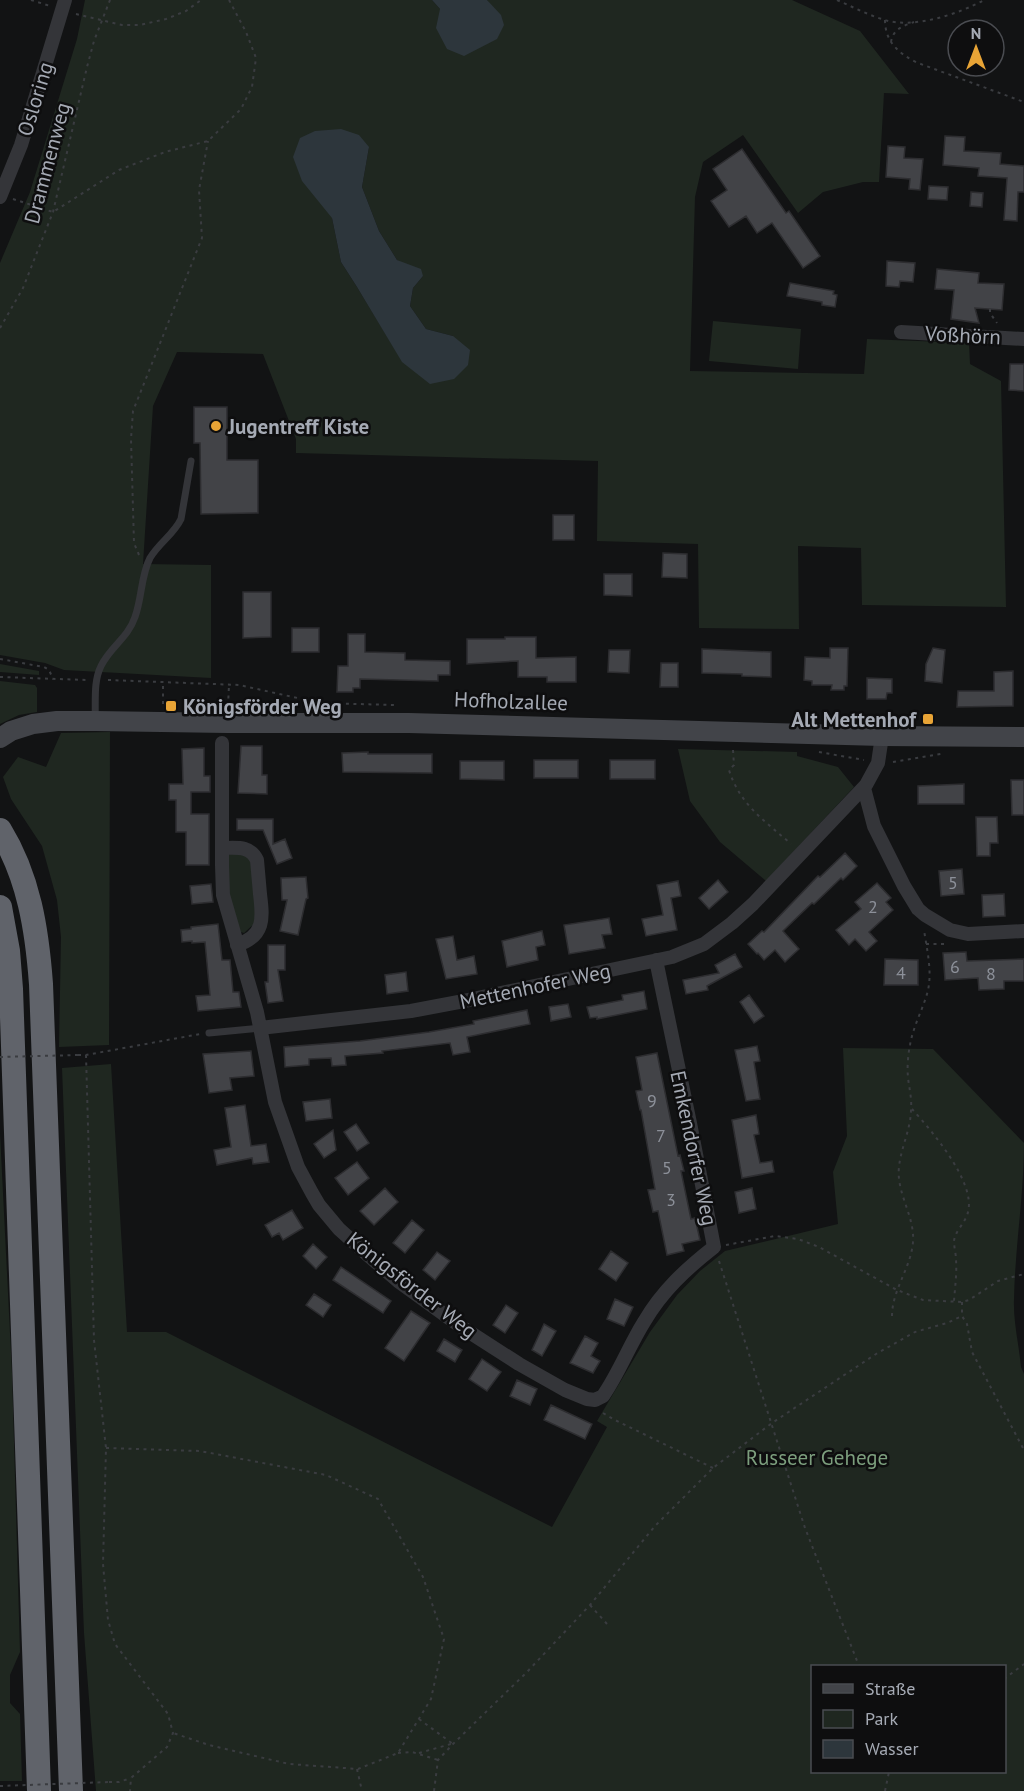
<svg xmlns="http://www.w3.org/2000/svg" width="1024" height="1791" viewBox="0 0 1024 1791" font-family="'PT Sans',sans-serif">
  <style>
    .green { fill: #1f2720; fill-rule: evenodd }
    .water { fill: #2d363c }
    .building { fill: #424347; stroke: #2d2d30; stroke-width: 1.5 }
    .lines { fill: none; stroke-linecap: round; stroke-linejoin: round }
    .path { stroke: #3a3c40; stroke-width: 2; stroke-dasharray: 3 4.5; stroke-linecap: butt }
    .lane { stroke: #343539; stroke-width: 7 }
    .street { stroke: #343539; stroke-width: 14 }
    .secondary { stroke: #424449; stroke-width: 20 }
    .highway { stroke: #60636a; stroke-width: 24 }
    .path-bridge { stroke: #3a3c40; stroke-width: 2; stroke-dasharray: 3 4.5; stroke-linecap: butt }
    .poi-dot { fill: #e8a436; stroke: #0e0e0f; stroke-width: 2 }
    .labels { text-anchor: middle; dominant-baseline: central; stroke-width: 5; stroke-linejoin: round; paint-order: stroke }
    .number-label { font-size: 18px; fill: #8c9099 }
    .street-label { font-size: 21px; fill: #a5aab4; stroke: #0e0e0f }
    .poi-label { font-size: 21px; font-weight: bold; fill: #a5aab4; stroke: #0e0e0f; text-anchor: start }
    .park-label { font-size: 21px; fill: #7c9e7d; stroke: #0e0e0f }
  </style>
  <rect width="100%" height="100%" fill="#121314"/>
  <path class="green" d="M85,0H432L440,9L489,3L487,0H792L860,31L909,94L884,93L879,182H863L823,192L798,213L743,135L703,162L695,197L690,371L864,374L867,339L969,343L970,364L1001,381L1006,607L862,605L861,548L798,546L799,629L699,628L698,544L597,541L598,461L296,453V439L263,354L177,352L153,406L143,564L211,565V678L64,670L45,663L0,655V263L30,192L77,39ZM369,147L362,187L379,231L397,260L423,276L413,288L410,306L426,329L453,336L402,361L357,287L341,262L332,218Z
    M713,321L801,329L798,369L709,361Z
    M0,664L39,671V675L0,672Z
    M0,681L35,685L37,688V712L19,715L0,724Z
    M110,732L109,1045L59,1047L61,937L57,900L42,846L11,799L3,777L18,757L46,767L61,733Z
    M678,749L797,752V756L838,767L854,787L766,881L720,842L690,801Z
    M229,854H246L251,862L257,921L244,933L241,932C229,914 228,878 227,856Z
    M843,1048L933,1049L1024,1143C1024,1195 1015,1247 1014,1299C1013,1321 1019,1345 1021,1367L1024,1374V1791H96L84,1633L62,1068L111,1064L127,1332H166L552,1527L607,1427L597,1421L650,1332L677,1295L700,1271L725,1251L838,1224L833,1172L847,1136ZM812,1666H1004V1772H812Z
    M0,1133L12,1373L20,1652L10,1675V1703L20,1714L22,1781H0Z"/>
  <path class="water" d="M432,0H487L501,15L504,25L497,39L464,56L447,49L436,28L440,9Z
    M341,129L359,135L369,147L362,187L379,231L397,260L421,269L423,276L413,288L410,306L426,329L453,336L470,350L468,365L454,379L430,384L402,362L357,287L341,262L332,218L302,181L293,157L300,138L315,131Z"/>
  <path class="building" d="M945,136L965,137L964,151L1001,153L1000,164L1024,166V192H1018L1017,221L1004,220L1007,178L978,176L979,168L943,165Z
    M888,146L905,147L904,158L923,159L920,190L909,189L910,179L886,177Z
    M742,149L786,213L789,211L820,256L803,268L772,223L757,233L746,216L729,227L711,201L727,190L713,169Z
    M929,186L948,187L947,200L928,199Z
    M971,192L983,193L982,207L970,206Z
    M887,261L915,263L913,282L900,281L899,287L886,286Z
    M937,269L979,273L978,283L1004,284L1002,310L975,308L979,323L951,319L954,290L935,289Z
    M790,283L834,291L833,294L837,295L835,307L822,305V302L787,296Z
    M1010,364H1024V391L1009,390Z
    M194,407H227V460H258V513L201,514L200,443H194Z
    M553,515H574V540H553Z
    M663,553L687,554V578L662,577Z
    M604,574H632V596L604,595Z
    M243,592H271V637L243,638Z
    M292,628H319V652H292Z
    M348,634H365V652L405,653V660L450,661V675H438V681L360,679V688H353V692H337L338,666H348Z
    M505,637H536V658L576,657V682H547V677H518V661L467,664V639H505Z
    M830,648H848L847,686H844V690H831L832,685H812V681L804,680L805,657L830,658Z
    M933,648L945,650L942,683L925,681L926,664Z
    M702,649L771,652V677L742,676V674L702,673Z
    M609,650H630L629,673L608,672Z
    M661,663H678V687H660Z
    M1013,671V706L957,707L958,691H994V672Z
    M867,678L892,679V693H887L886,699H867Z
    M241,746H262V775H267V794L238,793Z
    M204,748V776H210V792H191V814H209V865H186V832H176V800H169V784H183L182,749Z
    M368,752V754H432V773L343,772L342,753Z
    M534,760H578V778H534Z
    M610,760H655V779H610Z
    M460,761H504V780L460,779Z
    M1011,780H1024V815H1012Z
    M964,784V804H918V786Z
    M976,817H997L998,843H990V856H977Z
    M237,819H273V844L285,839L292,858L277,864L263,830H237Z
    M845,853L857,866L843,880L841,878L814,904L812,903L783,931L799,949L785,962L775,950L764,960L758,953L757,954L748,944L762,931L764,932L818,876L820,877Z
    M962,869L964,894L941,896L939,871Z
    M306,877L308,898L306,899L298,935L280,931L287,900H282L281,878Z
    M718,880L728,892L709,909L699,898Z
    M678,881L681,896L671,898L677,930L646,936L642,919L663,915L657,885Z
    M877,883L891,898L886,902L893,910L869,932L877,941L866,951L855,939L849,945L836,930L861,909L855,902Z
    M211,884L213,902L192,904L190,886Z
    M1004,894L1005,916L983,917L982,895Z
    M609,918L612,934L602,935L605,948L569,954L564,925Z
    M218,924L222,960H230L233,992H239L241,1007L198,1011L196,996L210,995L205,942L192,943V941L182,942L181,930L191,929V927Z
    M542,931L545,945L536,947L538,960L507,967L502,941Z
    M453,936L457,960L474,956L477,974L446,979L436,939Z
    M268,945H285V970H278L283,1001L268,1003L265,982H268Z
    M966,952L967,961L1024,959V981H1004V989L979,990L978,978L945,980L943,953Z
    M735,954L742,967L707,986L708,990L686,994L683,980L719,973L715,965Z
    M885,959L918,960V985H884Z
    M406,972L408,991L387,994L385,975Z
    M644,991L647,1009L597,1019V1017L590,1018L587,1007L623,1000L622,995Z
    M749,995L764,1016L754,1023L740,1002Z
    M568,1004L571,1017L551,1021L549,1007Z
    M527,1010L530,1024L467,1037L470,1052L453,1055L450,1043L382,1051L383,1053L345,1056L346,1065L332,1066L331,1058L309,1059V1065L285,1067L284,1047L360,1041L429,1032L474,1024L473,1021Z
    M757,1046L760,1061L754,1062L760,1099L746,1101L735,1050Z
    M251,1051L254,1076L230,1078L232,1090L209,1093L203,1054Z
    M657,1053L678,1156L680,1155L684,1171H681L691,1219L695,1218L700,1240L682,1244L684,1251L667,1255L658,1211L653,1212L648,1190L655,1189L641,1110H640L636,1091L642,1090L636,1057Z
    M330,1099L332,1118L306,1121L303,1102Z
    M245,1105L251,1146L266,1144L269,1162L253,1164L252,1158L217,1165L214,1150L231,1147L225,1108Z
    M756,1115L759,1134L754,1135L760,1163L772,1161L774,1172L742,1178L732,1120Z
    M356,1124L369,1143L357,1151L344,1132Z
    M333,1130L336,1150L324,1158L314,1144Z
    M357,1162L369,1178L348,1195L335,1178Z
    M385,1188L398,1202L374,1225L360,1211Z
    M752,1188L756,1209L739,1213L735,1192Z
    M292,1210L303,1228L283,1240L279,1233L272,1237L265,1225Z
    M412,1220L424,1230L405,1253L393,1243Z
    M313,1244L327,1257L316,1269L303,1256Z
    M611,1251L628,1263L616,1281L599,1269Z
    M437,1252L450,1261L435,1280L423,1270Z
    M341,1267L391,1301L383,1313L333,1280Z
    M314,1294L331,1305L323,1317L306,1305Z
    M615,1299L633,1307L624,1326L607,1319Z
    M506,1305L518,1313L505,1333L493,1325Z
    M411,1311L430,1323L404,1361L385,1348Z
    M544,1324L556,1331L542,1356L532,1350Z
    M585,1336L598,1343L591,1356L600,1361L593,1373L570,1363Z
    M444,1339L462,1350L455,1362L437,1351Z
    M482,1359L501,1372L487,1391L469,1379Z
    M517,1380L537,1389L530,1405L510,1396Z
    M551,1405L592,1424L585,1439L544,1420Z"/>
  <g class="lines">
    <path class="path" d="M31,0L50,6
      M837,0C853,7 868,15 885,20C913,29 959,14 984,0
      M76,14L122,25H140L166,19L186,11L201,0
      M885,20C885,42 899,54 918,63L1024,102
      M891,42C893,29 903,26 914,22
      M13,199L53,212L119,170L165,152L208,141L241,109L252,87L256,58L246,32L229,0
      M990,309V313L997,323
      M0,328L23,288L53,212L87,67L94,41L110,0
      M139,555L134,543L131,439L133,411L202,238L199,190L208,141
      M0,659L44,667L49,670L53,679
      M0,677L87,680
      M108,680L239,685L320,703L394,705
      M163,704V683
      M228,706L229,685
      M733,750L734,765L729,770C740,805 765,821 791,844
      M819,752L864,760
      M893,762L941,754
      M926,944H944
      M78,1055H86L200,1034
      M86,1055L94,1340L106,1448L103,1564L108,1620L115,1644L168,1714L173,1733L167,1747L131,1778L130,1791
      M912,1109C931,1130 976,1182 968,1212C966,1222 955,1231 954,1241C954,1247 956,1254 956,1260C957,1273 955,1287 954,1301
      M726,1245L775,1236L798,1239L819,1247L897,1290L923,1300L962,1302L969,1300L998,1281L1024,1274
      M719,1261L805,1528L859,1666
      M962,1302V1316L967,1324L972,1352L1024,1450
      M892,1316C892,1290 911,1268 913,1242C915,1216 896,1193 899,1167C901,1147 911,1129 911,1109C912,1098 909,1088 908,1077C907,1067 908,1055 910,1045C913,1027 922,1011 927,994C933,974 927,950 924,930
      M603,1413L615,1420L713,1468
      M106,1448L200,1451L326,1475L378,1499L423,1577L444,1639L431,1699L398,1753L358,1769L289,1764L209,1745L173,1733
      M590,1605L607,1624
      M1004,1679L1024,1664
      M419,1719L453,1744
      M398,1753L412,1752L438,1760
      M419,1753L451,1744
      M357,1769L362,1791
      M109,1782H119L131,1778
      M434,1791L438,1760L453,1744L526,1673L590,1605L655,1526L713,1468L772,1423L876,1354L915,1332L947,1323L962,1316
      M885,1791L889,1772"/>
    <path class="lane" d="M95,721C96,703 93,682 101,666C110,647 128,638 135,617C142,598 141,575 150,558C159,543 174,534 181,519L191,461
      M209,1033L260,1028"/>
    <path class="street" d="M0,197L21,145L65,0
      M901,332L1024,339
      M222,743V865L223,895L257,1012L275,1102L298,1167L312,1193L319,1205L339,1229L369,1256L398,1281L463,1328L519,1364L565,1390L587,1399L595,1400L603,1396C619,1373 629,1346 644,1322C662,1291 686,1269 714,1247L690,1123L656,960
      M864,788L874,826L904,886L918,909L925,915L950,930L968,934L1024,931
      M222,848C236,848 250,845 257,860C258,871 259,882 260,894C263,918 265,936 237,945
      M260,1028L411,1011L464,1001L672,957L704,944L732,923L753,904L866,785L878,763L882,736"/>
    <path class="secondary" d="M0,738L11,731L33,724L57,721H95L227,723H409L882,736L1024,737"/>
    <path class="highway" d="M0,830C29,877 37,930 41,984L71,1791
      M0,907L8,951L11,989L39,1791"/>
    <path class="path-bridge" d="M0,1057L78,1055
      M0,1786L109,1782"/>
  </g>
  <g class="poi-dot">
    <circle cx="216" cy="426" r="6"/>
    <rect x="165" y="700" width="12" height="12" rx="3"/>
    <rect x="922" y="713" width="12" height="12" rx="3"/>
  </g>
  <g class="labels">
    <g class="number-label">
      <text x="953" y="882">5</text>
      <text x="873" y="906">2</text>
      <text x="955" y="966">6</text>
      <text x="901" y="972">4</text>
      <text x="991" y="973">8</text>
      <text x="652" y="1100">9</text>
      <text x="661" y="1135">7</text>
      <text x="667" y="1167">5</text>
      <text x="671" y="1199">3</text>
    </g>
    <g class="street-label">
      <text transform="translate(35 99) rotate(-73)">Osloring</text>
      <text transform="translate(47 163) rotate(-75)">Drammenweg</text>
      <text transform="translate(963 335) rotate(3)">Voßhörn</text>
      <text transform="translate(511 701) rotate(2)">Hofholzallee</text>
      <text transform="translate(535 986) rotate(-12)">Mettenhofer Weg</text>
      <text transform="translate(694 1148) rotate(78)">Emkendorfer Weg</text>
      <text transform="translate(412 1285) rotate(38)">Königsförder Weg</text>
    </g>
    <g class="poi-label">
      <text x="228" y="426">Jugentreff Kiste</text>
      <text x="183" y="706">Königsförder Weg</text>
      <text x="916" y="719" text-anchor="end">Alt Mettenhof</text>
    </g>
    <g class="park-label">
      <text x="817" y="1457">Russeer Gehege</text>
    </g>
  </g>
  <rect x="811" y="1665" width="195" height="108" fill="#0e0e0f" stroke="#4a4c51" stroke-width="1.5"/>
  <rect x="823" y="1684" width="30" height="9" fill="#424449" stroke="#4a4c51" stroke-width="1.5"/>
  <text x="865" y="1695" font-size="18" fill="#a5aab4">Straße</text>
  <rect x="823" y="1710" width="30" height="18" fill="#1f2720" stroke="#4a4c51" stroke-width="1.5"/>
  <text x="865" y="1725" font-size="18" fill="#a5aab4">Park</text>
  <rect x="823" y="1740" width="30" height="18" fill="#2d363c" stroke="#4a4c51" stroke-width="1.5"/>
  <text x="865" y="1755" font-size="18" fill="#a5aab4">Wasser</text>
  <g transform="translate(976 48)"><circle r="28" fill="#0e0e0f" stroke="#4a4c51" stroke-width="1.5"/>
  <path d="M0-4.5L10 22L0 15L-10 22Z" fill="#e8a436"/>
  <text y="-9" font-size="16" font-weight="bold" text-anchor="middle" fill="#a5aab4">N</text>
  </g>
</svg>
